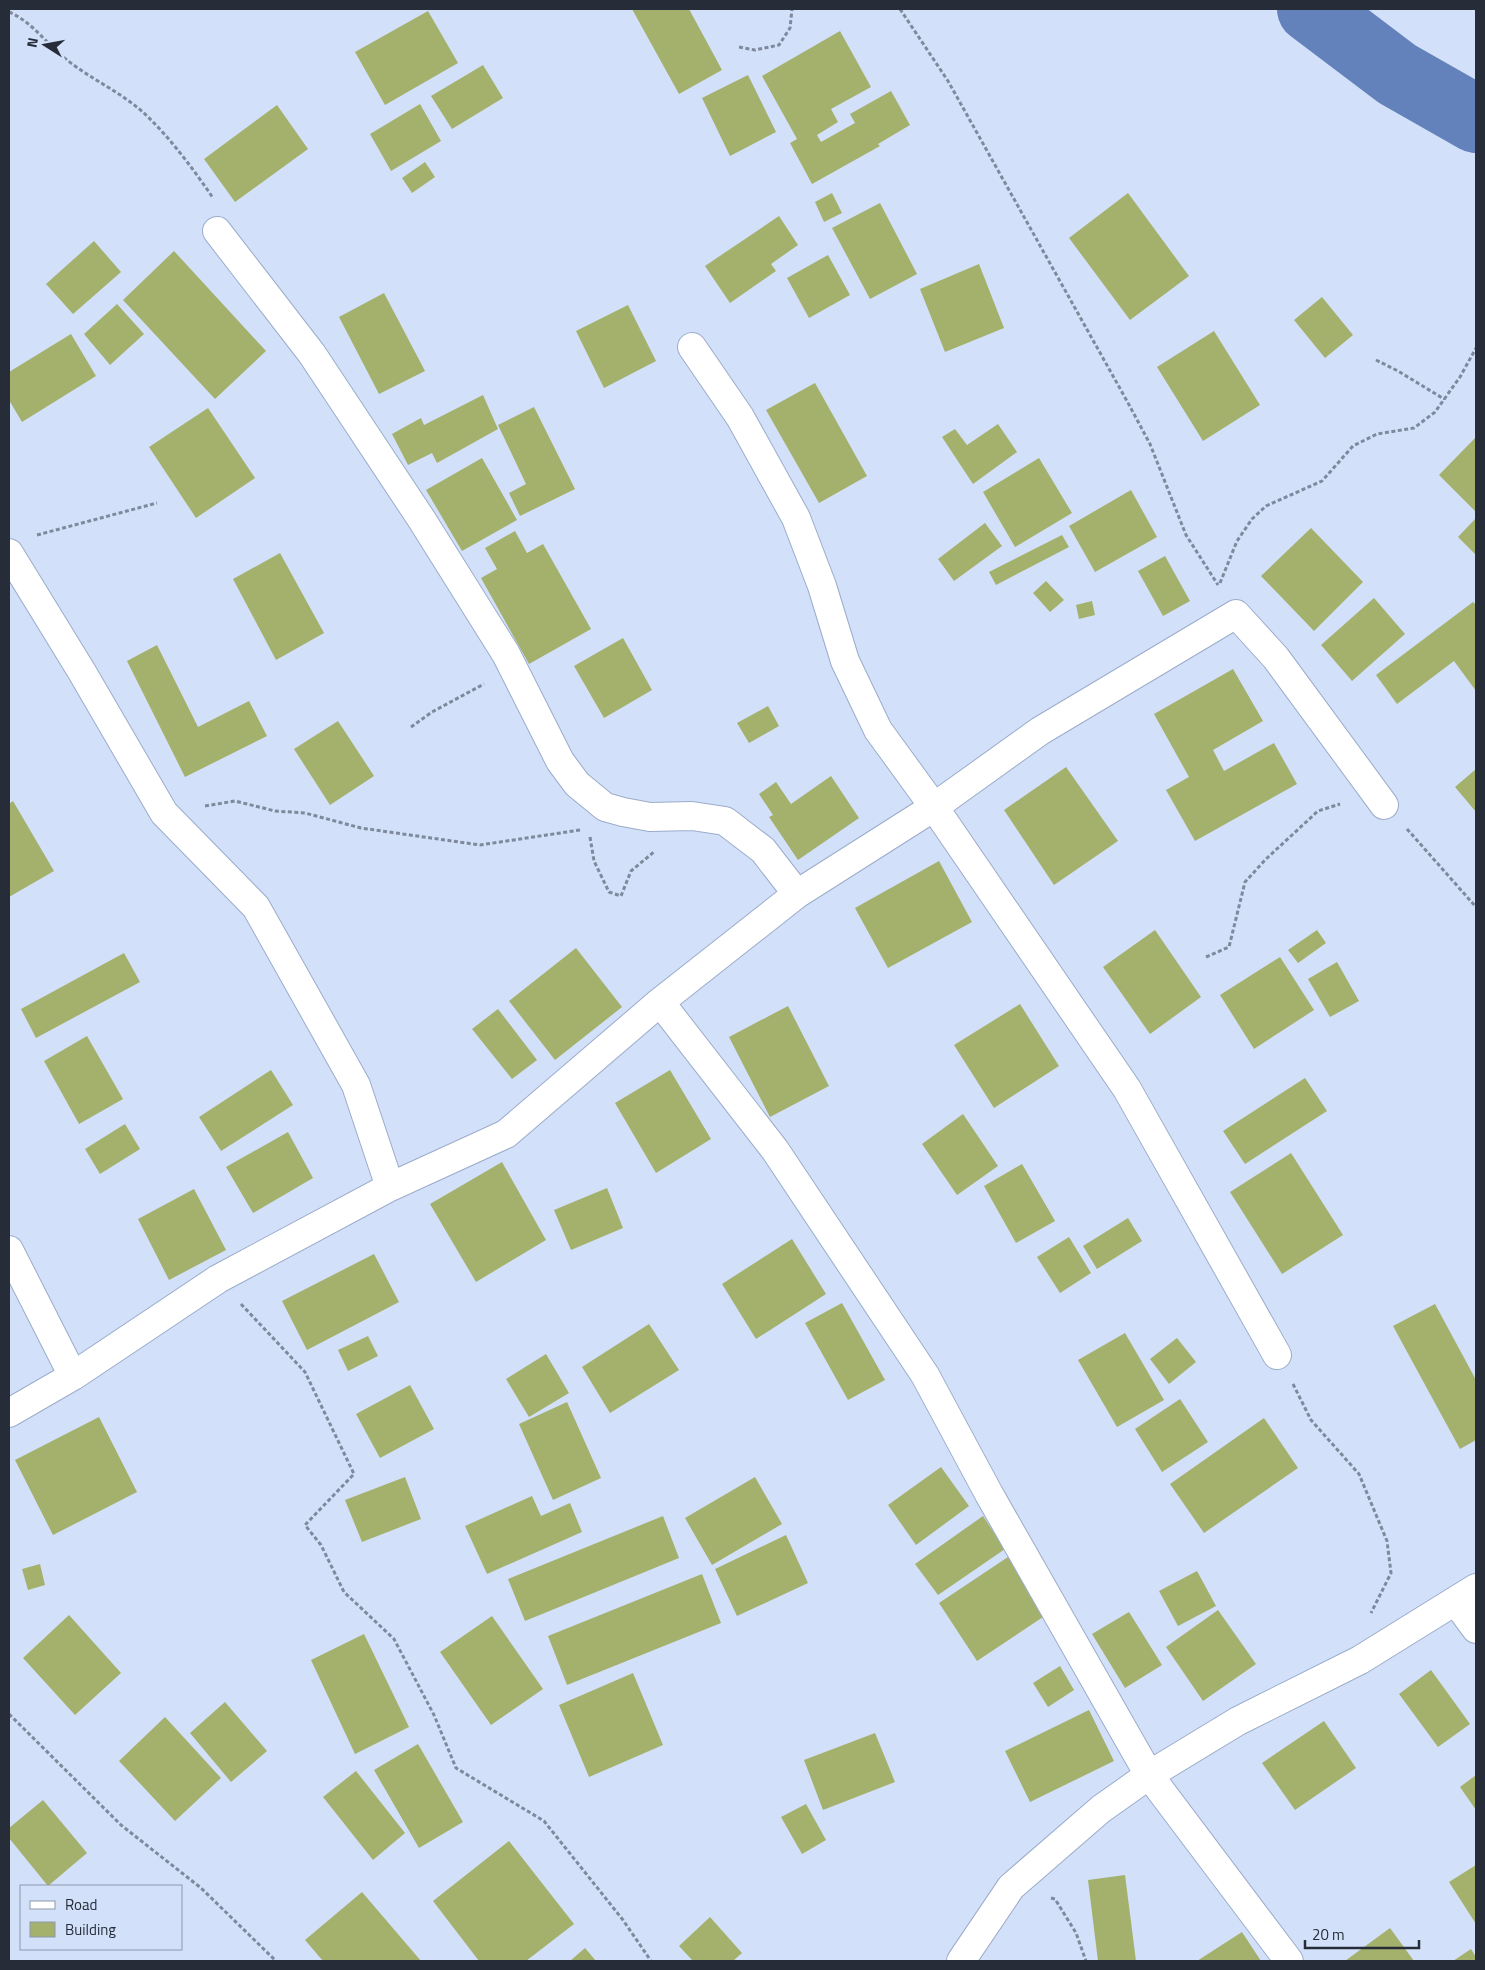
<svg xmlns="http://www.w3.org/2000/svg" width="1485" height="1970" viewBox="0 0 1485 1970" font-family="'Titillium Web',sans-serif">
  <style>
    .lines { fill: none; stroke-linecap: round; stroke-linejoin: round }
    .river { stroke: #6382bb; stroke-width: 68 }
    .building { fill: #a4b16c }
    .minor-casing { stroke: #9baccb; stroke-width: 30 }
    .path { stroke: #7f899c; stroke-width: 3; stroke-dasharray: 4 2.5; stroke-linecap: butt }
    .minor { stroke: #fff; stroke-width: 28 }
  </style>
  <rect width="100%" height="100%" fill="#d2e0f9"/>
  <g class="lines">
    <path class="river" d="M1311,9L1397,74L1476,119"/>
  </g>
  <path class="building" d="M632,9H689L722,70L679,94Z
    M428,11L458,63L385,105L355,52Z
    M840,31L871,87L831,109L838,122L817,135L821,142L855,123L850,114L891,91L910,125L878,144L880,146L812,184L790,143L797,139L762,76Z
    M483,65L503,98L452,129L431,96Z
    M748,75L776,132L730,156L702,98Z
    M420,104L441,141L391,171L370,134Z
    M277,105L308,149L235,202L204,159Z
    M425,162L435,177L412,193L402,178Z
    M832,193L842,213L824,222L815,202Z
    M1128,193L1189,276L1130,320L1069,238Z
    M880,203L917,274L870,299L832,228Z
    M779,216L798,245L771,264L776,271L730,303L705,266Z
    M94,241L121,272L73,314L46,284Z
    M174,251L266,351L215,399L123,300Z
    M828,255L850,295L809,318L787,278Z
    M979,264L1004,328L945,352L920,289Z
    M384,293L425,371L379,394L339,317Z
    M1322,297L1353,335L1325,358L1294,320Z
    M117,304L144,334L110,365L84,334Z
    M628,305L656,361L604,388L576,331Z
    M1214,331L1260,405L1203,441L1157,367Z
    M71,334L96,376L22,422L9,400V372Z
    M815,383L867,476L819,503L766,410Z
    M483,395L498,429L437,463L432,453L408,465L392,434L421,418L424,425Z
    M534,407L575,489L520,516L509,493L526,484L498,425Z
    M208,408L255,478L196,518L149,447Z
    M998,424L1017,452L973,484L942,437L955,429L967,445Z
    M1476,437V512L1439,475Z
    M482,458L517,520L462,551L426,490Z
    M1039,458L1072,513L1015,547L983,492Z
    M1131,490L1157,537L1095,572L1069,526Z
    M1476,518V555L1458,537Z
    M985,523L1002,546L954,581L938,559Z
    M1311,528L1363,582L1314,631L1261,576Z
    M515,531L527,553L543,544L591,629L529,664L481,578L497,569L485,548Z
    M1062,535L1069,547L996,585L989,572Z
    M280,553L324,633L276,660L233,579Z
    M1165,556L1190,601L1163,616L1138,571Z
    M1046,581L1064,600L1050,612L1033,593Z
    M1374,598L1405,634L1352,681L1321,645Z
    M1092,601L1095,615L1079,619L1076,605Z
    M1473,602L1476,605V691L1454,661L1397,704L1376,675Z
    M623,638L652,690L604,718L574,666Z
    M157,645L198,727L249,701L267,736L185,777L127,661Z
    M1233,669L1263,721L1213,750L1224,771L1274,743L1297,784L1195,841L1166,790L1189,777L1154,714Z
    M768,706L779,726L749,743L737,723Z
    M338,721L374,776L330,805L294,749Z
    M1066,767L1118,841L1054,885L1004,810Z
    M1476,769V812L1455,787Z
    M831,776L859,818L798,860L769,817L773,815L759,794L776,782L791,804Z
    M13,801L54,871L9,897V804Z
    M939,861L972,922L888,968L855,908Z
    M1155,930L1201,997L1150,1034L1103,967Z
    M1317,930L1326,943L1298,963L1288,950Z
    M576,948L622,1007L555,1060L509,1001Z
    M124,953L140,982L36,1038L21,1009Z
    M1280,957L1314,1010L1254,1049L1220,995Z
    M1337,962L1359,1001L1330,1017L1308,979Z
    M1020,1004L1059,1066L994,1108L954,1045Z
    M788,1006L829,1086L770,1117L729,1037Z
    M498,1009L537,1060L512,1079L472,1029Z
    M87,1036L123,1099L79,1124L44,1061Z
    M271,1070L293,1105L221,1151L199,1117Z
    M670,1070L711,1139L656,1173L615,1103Z
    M1305,1078L1327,1111L1245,1164L1223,1131Z
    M963,1114L998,1166L957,1195L922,1144Z
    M125,1124L140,1149L100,1174L85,1149Z
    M288,1132L313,1178L253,1213L226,1167Z
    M1291,1153L1343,1235L1282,1274L1230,1192Z
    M502,1162L546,1240L476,1282L430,1204Z
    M1022,1164L1055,1221L1016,1243L984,1186Z
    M607,1188L623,1228L571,1250L554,1210Z
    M194,1189L226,1250L169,1280L138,1219Z
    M1128,1218L1142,1241L1097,1269L1083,1246Z
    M1069,1237L1091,1273L1060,1293L1037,1257Z
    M792,1239L826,1294L756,1339L722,1284Z
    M374,1254L399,1302L307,1350L282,1301Z
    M842,1303L885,1380L848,1400L805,1323Z
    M1435,1304L1476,1380V1440L1460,1449L1393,1326Z
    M649,1324L679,1370L610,1413L582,1367Z
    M1125,1333L1164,1400L1117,1427L1078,1360Z
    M368,1336L378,1356L348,1371L338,1350Z
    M1177,1338L1196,1362L1169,1384L1150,1359Z
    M546,1354L569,1393L529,1417L506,1379Z
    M410,1385L434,1429L380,1458L356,1414Z
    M1180,1399L1208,1442L1162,1472L1135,1429Z
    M567,1402L601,1478L553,1500L519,1424Z
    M99,1417L137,1492L53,1535L15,1460Z
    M1264,1418L1298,1468L1204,1533L1170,1484Z
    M941,1467L969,1506L916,1545L888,1505Z
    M405,1477L421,1519L362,1542L345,1500Z
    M755,1477L782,1524L712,1565L685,1518Z
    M532,1496L541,1516L570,1503L582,1532L487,1574L465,1526Z
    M663,1516L679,1558L525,1621L508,1579Z
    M983,1516L1005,1549L938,1595L915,1564Z
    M786,1535L808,1583L737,1616L715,1569Z
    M1008,1557L1046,1615L977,1661L939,1603Z
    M40,1564L45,1585L28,1590L22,1569Z
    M1197,1571L1216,1606L1178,1626L1159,1591Z
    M702,1574L721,1623L567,1685L548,1636Z
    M1218,1610L1256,1664L1203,1701L1166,1647Z
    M1129,1612L1162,1665L1125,1688L1092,1634Z
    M69,1615L121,1673L75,1715L23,1658Z
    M492,1616L543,1689L491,1725L440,1652Z
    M364,1634L409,1727L355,1754L311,1660Z
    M1060,1666L1074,1690L1048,1707L1033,1683Z
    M1431,1670L1470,1724L1438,1747L1399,1694Z
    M633,1673L663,1745L589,1777L559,1705Z
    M225,1702L267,1751L231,1782L190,1733Z
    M1089,1710L1114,1761L1030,1802L1005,1751Z
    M165,1717L221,1778L175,1821L119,1761Z
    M1324,1721L1356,1768L1295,1810L1262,1763Z
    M875,1733L895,1782L823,1810L804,1760Z
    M418,1744L463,1822L419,1848L374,1770Z
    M356,1771L405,1833L373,1860L323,1797Z
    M1476,1775V1810L1460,1787Z
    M43,1800L87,1853L48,1886L9,1838V1828Z
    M806,1804L826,1840L802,1854L781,1817Z
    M509,1841L574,1924L526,1961H479L433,1901Z
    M1476,1865V1924L1449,1882Z
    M1125,1875L1136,1961H1098L1088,1880Z
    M362,1892L421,1961H323L305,1940Z
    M710,1917L742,1953L733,1961H693L679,1946Z
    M1390,1928L1414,1961H1345Z
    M1242,1932L1261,1961H1197Z
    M585,1948L596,1961H570Z
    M1471,1949L1476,1957V1961H1453Z"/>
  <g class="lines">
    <g class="minor-casing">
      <path id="minor" d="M217,231L312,354L422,520L506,654L560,761L577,784L605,807L623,812L650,817L692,816L725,821L763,850L797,894
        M692,347L740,417L796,518L822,586L845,661L878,730L934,807L1127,1089L1277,1355
        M9,553L82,672L164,813L256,907L356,1085L390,1187
        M660,1002L775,1150L925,1375L989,1494L1149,1775L1289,1961
        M9,1250L73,1376
        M9,1413L73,1376L218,1279L390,1187L506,1134L660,1002L797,894L934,807L1040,731L1236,614L1276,658L1384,805
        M1456,1602L1476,1629
        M961,1961L1011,1887L1101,1809L1149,1775L1238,1721L1360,1660L1476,1588"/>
    </g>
    <path class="path" d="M900,9L948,81L1127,401L1150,444L1186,535L1218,585
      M9,12C33,22 47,45 67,60C92,80 123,93 146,115C171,139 194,170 213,198
      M739,47L755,50L779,45L790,28L792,9
      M1376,360L1398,371L1444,399
      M37,535L157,503
      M1220,583L1237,541L1252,519L1266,506L1322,481L1353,446L1377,434L1414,428L1435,412L1460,377L1476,348
      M411,727L432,712L484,684
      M205,806L235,801L275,811L305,813L361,828L480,845L580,830
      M1407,829L1476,907
      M590,837L594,861L609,892L621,896L631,871L655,851
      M1206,957L1229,947L1245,882L1266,859L1318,811L1340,804
      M241,1304L305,1372L354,1474L305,1525L321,1545L344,1592L394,1639L434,1715L456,1768L544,1821L623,1920L651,1961
      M1293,1384L1311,1420L1359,1474L1387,1541L1391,1573L1371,1613
      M9,1714L121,1825L201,1888L276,1961
      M1051,1898L1055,1899L1076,1933L1086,1961"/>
    <use href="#minor" class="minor"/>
  </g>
  <rect width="1485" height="1970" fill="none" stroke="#262d39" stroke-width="20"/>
  <rect x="20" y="1885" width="162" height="65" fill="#d2e0f9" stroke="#8d98ac"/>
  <rect x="30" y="1901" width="25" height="8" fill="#ffffff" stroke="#8d98ac"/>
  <text x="65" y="1910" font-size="15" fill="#262d39">Road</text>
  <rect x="30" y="1922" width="25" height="15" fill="#a4b16c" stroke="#8d98ac"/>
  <text x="65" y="1935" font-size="15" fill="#262d39">Building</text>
  <g transform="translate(45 45) rotate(281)" stroke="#d2e0f9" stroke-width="4" paint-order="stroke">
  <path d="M0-4L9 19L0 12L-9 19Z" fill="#262d39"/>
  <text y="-8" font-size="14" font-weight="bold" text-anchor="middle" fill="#262d39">N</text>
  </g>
  <path d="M1305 1940v8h114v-8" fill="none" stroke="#262d39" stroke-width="2.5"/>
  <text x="1312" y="1940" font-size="15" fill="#262d39" stroke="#d2e0f9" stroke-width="4" paint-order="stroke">20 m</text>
</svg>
